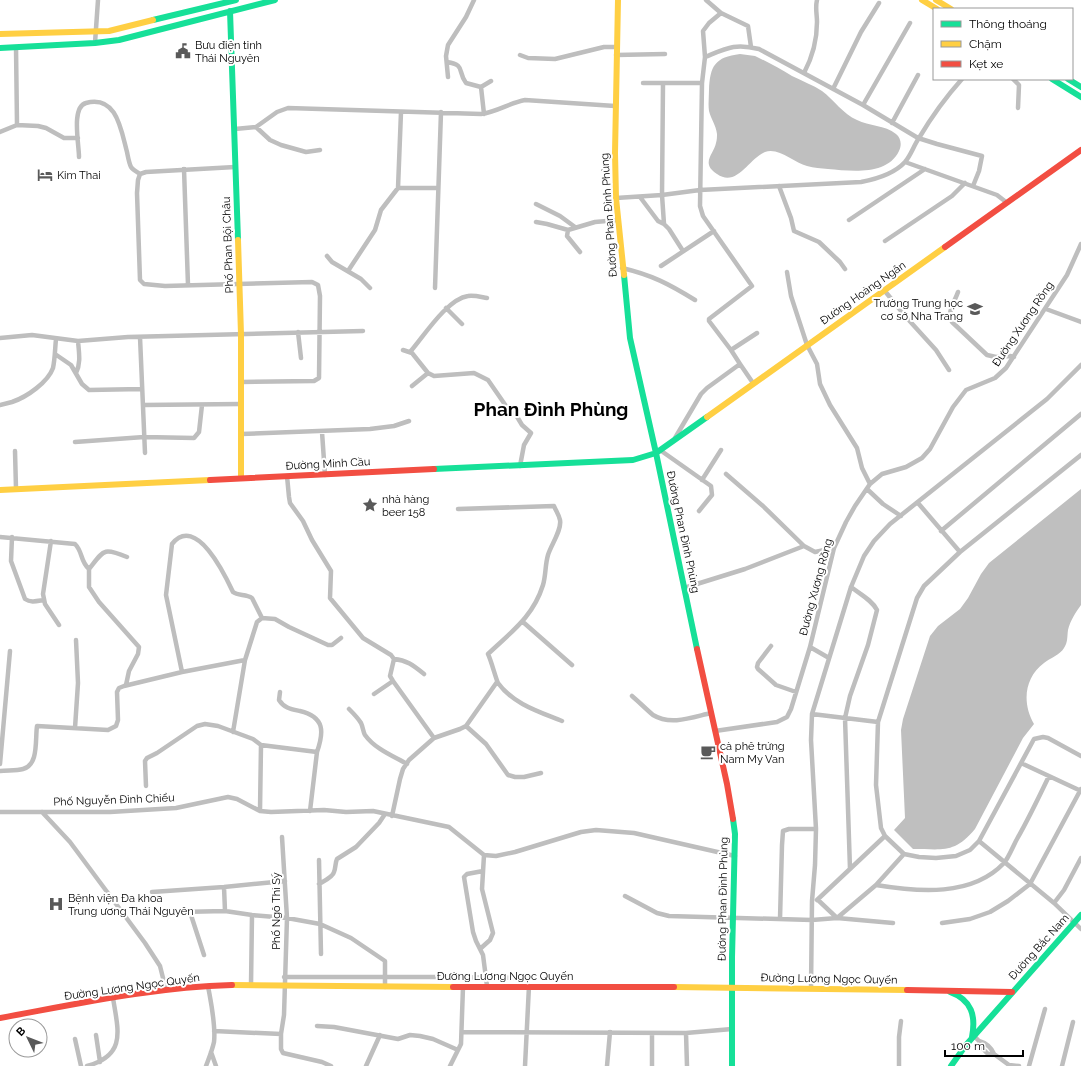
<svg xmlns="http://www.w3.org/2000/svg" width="1081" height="1066" viewBox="0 0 1081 1066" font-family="Raleway,sans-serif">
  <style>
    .water { fill: #bfbfbf }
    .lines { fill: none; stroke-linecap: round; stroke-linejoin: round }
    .street { stroke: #bebebe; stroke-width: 4.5 }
    .fast { stroke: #16e098; stroke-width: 6 }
    .slow { stroke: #ffcf43; stroke-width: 6 }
    .jam { stroke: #f24e42; stroke-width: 6 }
    .labels { text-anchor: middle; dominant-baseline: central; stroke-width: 4; stroke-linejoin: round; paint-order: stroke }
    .poi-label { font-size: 11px; fill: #000; stroke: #fff; text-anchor: start }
    .street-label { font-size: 11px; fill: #000; stroke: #fff }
    .town-label { font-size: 19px; font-weight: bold; fill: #000; stroke: #fff }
  </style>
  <rect width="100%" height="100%" fill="#fff"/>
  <path class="water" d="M740,54C745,55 750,55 755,56C768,62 780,69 792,76C802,81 813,85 822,91C834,100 843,114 857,120C869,126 885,125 896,134C901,138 902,145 899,151C887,176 851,171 828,169C821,168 814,168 807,166C794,163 779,147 765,152C749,158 737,188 717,174C700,163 714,154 716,143C717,140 717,136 717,134C716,125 711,119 709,111C708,104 709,97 709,90C710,66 715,57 740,54Z
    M1081,489V605C1076,612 1070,621 1068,630C1067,637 1068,642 1064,648C1060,655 1050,658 1044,663C1024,678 1022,703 1034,724L1023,738L975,829C954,854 943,849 913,849L894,830L905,818L901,730L903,719L930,636L938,626L960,609L968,598L981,574L989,563Z"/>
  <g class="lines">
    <path class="street" d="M706,0L721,13L748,26L751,47
      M95,43L98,0
      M16,47L17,125
      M520,55L528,58L555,59L604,47H616
      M616,55L665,54
      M705,57L703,31L709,23L721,13
      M447,62C466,65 457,71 466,83L481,87L484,114
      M804,73C813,56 817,41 817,22C817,14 815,8 817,0
      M448,77L446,56L448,45L466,17L474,0
      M1013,79L1019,85L1018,108
      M643,83H702
      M663,83L662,195L664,224L669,229L683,251
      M481,87L491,81
      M833,89L861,32L879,3
      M863,105L910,23
      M892,123L918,75
      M256,127L270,140L281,145L306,152L320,150
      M235,129L256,127L277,112L288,108L481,114C497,112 509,103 525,100L615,106
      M0,132L17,125L38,126L46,128L64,138H78
      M79,157C79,144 71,107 86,103C117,95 121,130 127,152C128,157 129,163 131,167C133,170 137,172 140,174
      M905,162L997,195L1006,202
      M235,167L146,172L140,174L138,180L137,193L140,280L144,284L165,286L312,282L318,285L320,296L319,378L314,381L241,382
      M184,169L188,285
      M779,186L791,218L794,231L819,242L840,262L845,269
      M398,188H438
      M640,197L658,221L664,224
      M616,198L662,195L700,190L861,182C877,179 894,174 905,162C911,155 914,145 919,138C932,116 945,98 962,79
      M536,204L560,216L575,227
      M849,220L925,169
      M536,222L547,224L568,230L595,222L618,220
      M568,230L567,236L580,252
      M885,241L952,196L965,183
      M327,256L332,262L361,279L370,288
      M661,266L714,231
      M622,268C652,275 669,284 695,300
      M348,271L375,230L381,210L398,188L401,112
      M787,272L791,296L807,345L817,364L820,384L830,405L857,448L862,468L870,484
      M435,288L441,112
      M884,290L906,317L936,350L949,370
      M958,292C955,301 946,314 952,322L987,355L996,357L1010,356L1014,357
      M446,308L462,324
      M1046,309L1081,322
      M298,332L301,358
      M140,337L145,453
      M0,338L32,335L78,341L128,337L363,331
      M403,350L412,353L428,373L434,376L474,373L488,380L506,406L513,410L522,425L531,433L524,445L520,466
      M731,350L757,333
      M410,352C424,336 447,299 468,296C474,295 481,297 487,298
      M55,354L71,365L82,384L89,390L142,389
      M740,364L753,383
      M76,373C81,363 79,353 78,341
      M412,386L428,373
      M0,405C4,404 8,403 12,402C27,397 48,382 53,368C55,359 55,348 56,339
      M143,405L241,404
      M322,432L325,475
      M241,434L370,429L394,426L409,421
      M675,438L701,394L707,388L740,364L731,350L709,321V319L752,286L703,216L700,206L702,83L705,57C727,48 735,43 759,49L863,105L918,138L937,144L982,156L979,171L973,186
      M75,442L144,437L194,438L199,432L202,405
      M660,450L711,486L712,495L699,511
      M15,451L16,489
      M1081,455L960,552L924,586L917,598L878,722L876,785L881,828L885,836L904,854L919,857L936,858L956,856L970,850L979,841L1034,739L1043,737L1048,738L1081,756
      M726,474L763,506L804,546
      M287,476L289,497L290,503L303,521L312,540L331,571L330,598L363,638L391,655L394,659L390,676L393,681L434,738
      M702,480L721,450
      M867,489L883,504L901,516
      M918,503L960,552
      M458,509L554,506C556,511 559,515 560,520C562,530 551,545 548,555C545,565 546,575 543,585C533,617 511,632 488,654C491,660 496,679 498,683C513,704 540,712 562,721
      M941,531L1081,414
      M0,537L75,544C83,552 80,561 89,569C104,550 103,547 127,557
      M12,537L11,561L25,599C31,603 37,601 44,600
      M51,541L43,594L45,604L59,625
      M89,569V587L99,602L139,647L138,654L129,671L126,685
      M684,588L745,569L804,546L815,552L834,548
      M523,622L572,665
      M771,646L758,663L757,667L758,669L776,685L796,692
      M810,647L829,658
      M394,659C407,660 414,666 424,674
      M182,672L166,595L172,544C196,514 225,575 233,592C238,596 246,594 252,598L262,618
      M280,692L279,700C284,708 291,709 300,711C325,717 324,732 317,752
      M374,694L393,681
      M632,696C639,702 646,709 653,715C671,726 693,717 711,713
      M349,709C353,713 358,718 361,723C363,727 363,732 365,735C375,749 393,756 407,764
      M812,714L878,722
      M466,726L486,744L508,775L515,777H524L541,773
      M75,728L78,683L76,640
      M715,731L777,722L787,717L791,709L810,647L834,548L846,522L855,506L870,484L882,474L906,467L922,458L930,449L953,407L966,390L995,378L1006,368L1067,275L1081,244
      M233,732L245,660L257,622L262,618L275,619L289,627L328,645H332L341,638
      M1021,763L1081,791
      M0,764L10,651
      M0,771C7,770 16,771 23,769C39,765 35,739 37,726L108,730L116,726L118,720L117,692L119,688L124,686L182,672L245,660
      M146,786L145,761L147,758L157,753L197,726L205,724L218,726L253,739L261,745L317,752L310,811
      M260,811L261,745
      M0,812H110L176,808L228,797L237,799L260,811L271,812L324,810L346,812L373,811L449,827L484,855L496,856L515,852L581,832L596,830L634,833L735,856
      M42,812L70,842L145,943L160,966L166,990
      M392,816L400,779L403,769L409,760L434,738L460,729L466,726L497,682
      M282,837L287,918L284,1015L281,1034V1049L283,1053L322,1062L331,1066
      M979,841L1054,903L1081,929
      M319,860L321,954
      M850,869L845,718L850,696L868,645L877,610C872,600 860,594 851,587
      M483,871L467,874L464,877L473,932L476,941L483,955L487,986
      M319,884C324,881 333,877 334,872C336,867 335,863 337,859L356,847L379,823L385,814
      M876,885C918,892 972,897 1004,863C1009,857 1013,846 1017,839C1029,818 1039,797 1049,776
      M224,887L225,911
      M152,892L224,887L285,881
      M625,896L657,913L669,916L812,920L837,918L893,923
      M817,900L885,836
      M818,900L837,918L876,885L904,854
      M1054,903L1064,890L1081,858
      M181,912L225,911L252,915L287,918L320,924L351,938L385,961V987
      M190,912L204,955
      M780,919L782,845L783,831L789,829H816
      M942,923L970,919L990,912L1008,901L1030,884L1081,789
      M480,949L490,940L493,933L482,889L484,855
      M284,977H438L526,978
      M251,985L252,915
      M811,989L812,901L815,865L816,829L811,740L812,714L851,587L864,556L874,541L890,524L1047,399L1081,365
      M317,1026L334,1027L398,1039L410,1035L420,1036L433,1039L458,1050
      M214,1031L281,1034
      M462,1032L686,1033L732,1029
      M652,1033V1066
      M686,1033L687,1066
      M96,1035L100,1062
      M974,1036L979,1041L980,1046L988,1054H994L1009,1065L1019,1066
      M75,1039L81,1066
      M979,1041C986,1043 991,1047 994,1054
      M211,1052L216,1066
      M87,1066C127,1055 118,1030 113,998
      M206,1066C209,1058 212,1051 214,1042C216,1025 211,1003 208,986
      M366,1066L380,1035
      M450,1066L461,1044L463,987
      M525,1066L529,986
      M607,1066L610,1032
      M899,1066V1037L901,1021
      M1029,1066L1045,1009
      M1062,1066L1073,1022"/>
    <path class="fast" d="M230,11L238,240
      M153,20L236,0
      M0,48L95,43L119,40L275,0
      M1052,79L1081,97
      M1068,79L1081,87
      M624,275L630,338L656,453L697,649
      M434,469L633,460L656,453L707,417
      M950,992C972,1000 976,1016 972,1037
      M732,1066V957L735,834L733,819
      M951,1066L966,1045L1081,915"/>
    <path class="slow" d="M618,0L615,153L616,198L624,275
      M922,0L937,9
      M936,0L951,9
      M0,34L109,31L153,20
      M238,240L241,334V478
      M707,417L945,247
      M0,490L210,480
      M232,985L453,987
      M674,987L907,990"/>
    <path class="jam" d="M945,247L1081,150
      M210,480L434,469
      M697,649L727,784L733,819
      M453,987H674
      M907,990L1012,992
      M0,1018C77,1004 154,987 232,985"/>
  </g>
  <defs>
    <g id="civic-bare" transform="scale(1.2)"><path d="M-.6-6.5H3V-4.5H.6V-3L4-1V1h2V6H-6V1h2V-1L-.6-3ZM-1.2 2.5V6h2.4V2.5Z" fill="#595959" stroke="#fff" stroke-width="2.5" paint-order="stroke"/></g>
    <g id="hotel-bare" transform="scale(1.2)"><path d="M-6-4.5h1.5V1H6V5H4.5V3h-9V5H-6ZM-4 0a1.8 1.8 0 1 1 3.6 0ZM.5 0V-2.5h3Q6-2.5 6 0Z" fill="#595959" stroke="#fff" stroke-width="2.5" paint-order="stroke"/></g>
    <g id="school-bare" transform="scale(1.2)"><path d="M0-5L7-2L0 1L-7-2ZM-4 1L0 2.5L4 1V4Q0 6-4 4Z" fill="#595959" stroke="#fff" stroke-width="2.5" paint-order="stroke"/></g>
    <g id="sight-bare" transform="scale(1.2)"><path d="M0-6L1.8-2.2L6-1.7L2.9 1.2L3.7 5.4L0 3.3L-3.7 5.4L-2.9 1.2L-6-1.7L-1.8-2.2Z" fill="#595959" stroke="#fff" stroke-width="2.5" paint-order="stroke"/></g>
    <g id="cafe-bare" transform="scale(1.2)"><path d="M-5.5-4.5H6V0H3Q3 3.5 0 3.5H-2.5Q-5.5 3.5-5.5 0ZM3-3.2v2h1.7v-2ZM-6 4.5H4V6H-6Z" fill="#595959" stroke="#fff" stroke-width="2.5" paint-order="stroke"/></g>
    <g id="hospital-bare" transform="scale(1.2)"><path d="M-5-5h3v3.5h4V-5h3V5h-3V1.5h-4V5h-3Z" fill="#595959" stroke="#fff" stroke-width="2.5" paint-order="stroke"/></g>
  </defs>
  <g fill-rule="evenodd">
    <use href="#civic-bare" x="183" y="51"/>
    <use href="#hotel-bare" x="45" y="175"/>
    <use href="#school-bare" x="975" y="309"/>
    <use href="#sight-bare" x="370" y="505"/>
    <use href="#cafe-bare" x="708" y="752"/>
    <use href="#hospital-bare" x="56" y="904"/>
  </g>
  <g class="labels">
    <g class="poi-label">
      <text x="195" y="45">Bưu điện tỉnh<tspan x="195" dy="13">Thái Nguyên</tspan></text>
      <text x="57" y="175">Kim Thai</text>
      <text x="963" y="303" text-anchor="end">Trường Trung học<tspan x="963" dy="13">cơ sở Nha Trang</tspan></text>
      <text x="382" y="499">nhà hàng<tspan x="382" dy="13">beer 158</tspan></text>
      <text x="720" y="746">cà phê trứng<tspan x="720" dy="13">Nam My Van</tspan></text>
      <text x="68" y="898">Bệnh viện Đa khoa<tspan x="68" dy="13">Trung ương Thái Nguyên</tspan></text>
    </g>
    <g class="street-label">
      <text transform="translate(609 215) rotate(-94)">Đường Phan Đình Phùng</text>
      <text transform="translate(228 245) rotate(-92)">Phố Phan Bội Châu</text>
      <text transform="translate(863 293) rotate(-35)">Đường Hoàng Ngân</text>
      <text transform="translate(1023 324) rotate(-56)">Đường Xương Rồng</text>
      <text transform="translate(328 464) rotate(-3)">Đường Minh Cầu</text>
      <text transform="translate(683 532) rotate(78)">Đường Phan Đình Phùng</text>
      <text transform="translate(816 587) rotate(-75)">Đường Xương Rồng</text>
      <text transform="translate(114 800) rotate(-2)">Phố Nguyễn Đình Chiểu</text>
      <text transform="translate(723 899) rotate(-89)">Đường Phan Đình Phùng</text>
      <text transform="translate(276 911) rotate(-90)">Phố Ngô Thì Sỹ</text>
      <text transform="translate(1039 947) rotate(-48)">Đường Bắc Nam</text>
      <text x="505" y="976">Đường Lương Ngọc Quyến</text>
      <text transform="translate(829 979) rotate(1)">Đường Lương Ngọc Quyến</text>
      <text transform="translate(132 987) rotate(-8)">Đường Lương Ngọc Quyến</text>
    </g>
    <g class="town-label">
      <text x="551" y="409">Phan Đình Phùng</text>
    </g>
  </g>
  <rect x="933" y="8" width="140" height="72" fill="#ffffff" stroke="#999999"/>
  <rect x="941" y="21" width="20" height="6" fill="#16e098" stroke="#999999"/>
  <text x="969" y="28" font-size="12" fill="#000000">Thông thoáng</text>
  <rect x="941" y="41" width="20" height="6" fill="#ffcf43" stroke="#999999"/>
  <text x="969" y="48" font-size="12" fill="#000000">Chậm</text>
  <rect x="941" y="61" width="20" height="6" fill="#f24e42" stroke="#999999"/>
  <text x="969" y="68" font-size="12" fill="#000000">Kẹt xe</text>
  <g transform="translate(28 1038) rotate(313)"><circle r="19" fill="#ffffff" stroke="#999999"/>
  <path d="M0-3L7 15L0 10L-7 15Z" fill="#595959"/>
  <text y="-6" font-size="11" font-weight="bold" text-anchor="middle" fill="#000000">B</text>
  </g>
  <path d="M945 1050v6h78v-6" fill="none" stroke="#000000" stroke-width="2"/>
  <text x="951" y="1050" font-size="12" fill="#000000" stroke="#ffffff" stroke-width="3" paint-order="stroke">100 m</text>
</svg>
